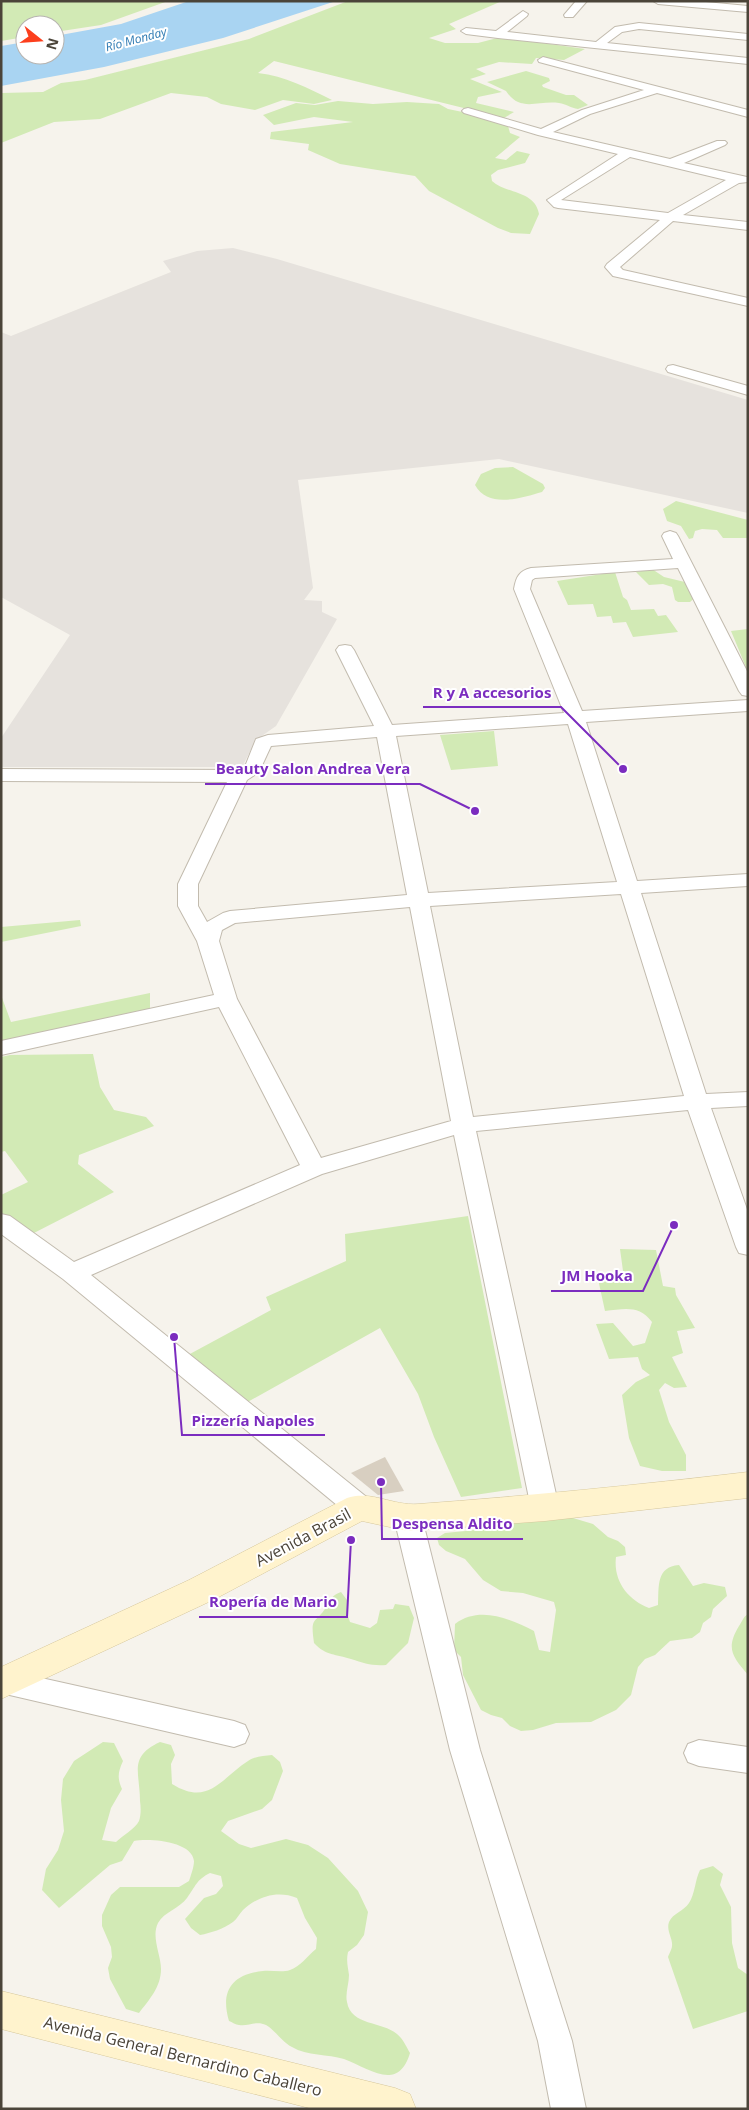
<svg xmlns="http://www.w3.org/2000/svg" width="749" height="2110" viewBox="0 0 749 2110" font-family="'Open Sans',sans-serif">
  <style>
    .industrial { fill: #e6e2dd }
    .green { fill: #d2eab5 }
    .water { fill: #a9d4f2 }
    .building { fill: #d8cfc1 }
    .lines { fill: none; stroke-linecap: round; stroke-linejoin: round }
    .street-casing { stroke: #c2bbae; stroke-width: 2 }
    .secondary-casing { stroke: #d6c79b; stroke-width: 1 }
    .street { fill: #fff; fill-rule: evenodd }
    .secondary { fill: #fff3cd; fill-rule: evenodd }
    .labels { text-anchor: middle; dominant-baseline: central; stroke-width: 4; stroke-linejoin: round; paint-order: stroke }
    .far-water-label { font-size: 12px; font-style: italic; fill: #2e7ab2; stroke: #fff }
    .near-street-label { font-size: 16px; fill: #4b4439; stroke: #fff }
    .leader { fill: none; stroke: #7b2cbf; stroke-width: 2 }
    .callout-dot { fill: #7b2cbf; stroke: #fff; stroke-width: 2 }
    .callout-label { font-size: 15px; text-anchor: middle; font-weight: bold; fill: #7b2cbf; stroke: #fff; stroke-width: 4; stroke-linejoin: round; paint-order: stroke }
  </style>
  <rect width="100%" height="100%" fill="#f6f3ec"/>
  <path class="industrial" d="M233,248L277,259L748,400V513L499,459L298,480L313,588L304,600L322,601V612L337,619L276,726L256,740L242,767H1V738L70,635L1,597V332L11,336L171,272L163,261L197,251Z"/>
  <path class="green" d="M1,1H168L101,25L55,32V25H25V37L1,41Z
    M348,1H502L449,24L456,29L429,38L445,43H478L501,37L585,49L564,60L536,58L532,64L499,62L476,69L486,74L470,79L502,92L478,97L476,103L514,112L504,118L274,61L258,73C285,76 308,88 332,100L314,104L283,100L255,110L221,104L207,97L171,93L100,119L54,122L1,143V93L43,92L61,83L85,80L249,39Z
    M526,71L549,78L550,81L542,85L543,87L566,95H574L588,105L578,109C571,108 566,104 559,103C538,100 520,113 506,91L487,82Z
    M338,101L373,104L407,102L439,104L448,109L482,116L508,126L510,133L520,137L495,158L506,160L517,151L530,154L525,163L498,170L491,175L492,181C506,194 535,190 539,214L530,234L511,233L498,228L429,191L415,176L340,164L308,150L309,144L270,139L271,132L353,122L314,117L274,125L263,115L296,103L315,105Z
    M513,467L543,484L545,488L542,492C521,498 488,509 475,485L481,474L495,468Z
    M676,501L748,520V538H723L717,530L702,529L695,531L693,538L689,539L681,526L667,521L663,509Z
    M652,569L664,577L689,583L697,596L690,602H678L675,600L672,587L663,584L649,585L636,572Z
    M615,572L623,597L627,600L631,610L654,609L658,616L666,615L678,632L633,637L626,622L613,623L611,616L597,617L593,604L568,605L557,581Z
    M748,629V672L731,631Z
    M494,731L498,766L451,770L440,735Z
    M80,920L81,926L1,942V927Z
    M150,993V1013L1,1044V995L11,1022Z
    M93,1054L100,1087L114,1110L146,1117L154,1126L79,1155L78,1164L114,1192L30,1235L1,1212V1195L28,1182L5,1151L1,1152V1057L10,1055Z
    M468,1216L522,1488L461,1497L434,1437L418,1394L380,1328L244,1404L188,1355L271,1310L266,1297L346,1261L345,1234Z
    M620,1249L656,1250L663,1286L675,1288L676,1295L695,1328L677,1331L683,1353L672,1357L687,1387L674,1388L665,1383L659,1390L669,1422L686,1455V1471H662L640,1466L629,1438L622,1395L636,1382L650,1375L642,1369L638,1357L609,1359L596,1324L613,1323L633,1346L645,1343L652,1322C639,1305 625,1309 605,1311L598,1279L623,1271Z
    M563,1515L593,1524L608,1537L618,1541L625,1547L626,1555L616,1557C613,1581 628,1600 649,1608L658,1605C659,1586 656,1567 679,1565L693,1586L704,1583L725,1587L727,1596L713,1609L711,1617L703,1623L700,1632L692,1638L670,1641L655,1655L645,1659L638,1667L631,1695L616,1710L591,1722L556,1723L533,1730L521,1731L510,1726L502,1718L491,1715L481,1710L463,1675L461,1657L454,1650L455,1624C479,1606 509,1618 534,1631L539,1650L550,1652L556,1610L554,1602L523,1593L501,1591L483,1580L465,1559L446,1551L439,1545L437,1538L445,1533L486,1529L506,1525L524,1518Z
    M341,1592L347,1600V1613L350,1622L370,1628L377,1623L380,1610L393,1609L395,1604L409,1606L414,1618L408,1643L386,1665C371,1666 364,1663 351,1659C336,1654 326,1656 314,1643C310,1615 315,1625 327,1606C331,1599 332,1595 341,1592Z
    M748,1614V1675C733,1657 725,1649 739,1626C742,1622 743,1617 748,1614Z
    M103,1742L114,1743L123,1761C118,1772 117,1778 122,1789L111,1808L102,1840L116,1842C122,1836 135,1829 139,1821C141,1815 141,1808 140,1801C140,1772 128,1757 160,1742L171,1745L175,1755L171,1764L172,1784C209,1807 221,1778 248,1761C255,1756 264,1756 272,1755L280,1762L283,1771L272,1800L262,1809L228,1821L221,1831L239,1844L251,1848L286,1839L308,1845L328,1858L358,1891L368,1912L364,1935L357,1945L348,1952C346,1961 348,1967 349,1975C349,1984 345,1994 347,2002C351,2026 382,2021 397,2034C403,2039 406,2046 410,2053C398,2093 369,2068 344,2059C328,2054 307,2056 292,2047C282,2042 275,2030 266,2025C256,2020 248,2027 239,2025C236,2025 232,2022 229,2021C220,1991 232,1974 263,1971C272,1970 282,1973 290,1970C301,1966 307,1956 316,1949L317,1938L305,1918L297,1898C278,1890 258,1896 243,1910C239,1914 237,1919 233,1922C223,1929 211,1933 200,1935L191,1928L185,1919L204,1898L216,1894L223,1886L221,1876L210,1873C196,1880 196,1886 187,1898C180,1908 164,1912 158,1923C151,1937 161,1955 161,1969C161,1987 149,2000 139,2013L126,2009L110,1979L108,1968L112,1957L111,1947L102,1926V1915L111,1895L120,1887H179L189,1881C191,1875 194,1867 194,1861C192,1841 149,1838 134,1841L122,1861L110,1865L59,1908L42,1890L46,1869L58,1850L64,1831L61,1800L63,1779L74,1761Z
    M713,1866L723,1874L720,1885L731,1907L732,1943L738,1968L748,1975V2011L693,2029L668,1957C669,1954 672,1949 672,1946C673,1938 666,1931 669,1922C673,1913 684,1911 689,1903C695,1894 695,1880 700,1870Z"/>
  <path class="water" d="M189,1H336L223,38L104,67L1,86V46L25,42V55H55V36L121,24Z"/>
  <path class="building" d="M385,1457L404,1491L378,1495L351,1473Z"/>
  <g class="lines">
    <g class="street-casing">
      <path id="street" d="M576,1H587L573,17H565L564,15Z
        M653,1H695L748,6V12L658,4Z
        M523,11L528,14L527,16L507,32L596,42L615,27L639,23L748,34V40L639,29L622,32L607,43L748,58V64L498,38L466,34L461,31L466,28L496,31Z
        M543,57L748,110V117L657,93L590,114L553,132L670,159L717,141H725L727,143L725,145L684,163L747,177L748,182L739,183L683,215L748,222V230L673,221L620,267L623,270L748,298V306L613,276L605,267L607,264L660,220L558,208L554,207L547,200L618,154L538,135L464,113L462,111L464,109L468,108L541,129L582,110L644,90L539,62L538,60ZM630,157L726,180L668,213L561,200Z
        M673,365L748,386V395L668,372L666,369L668,366Z
        M670,531L676,533L678,536L748,673V696L742,695L739,691L678,568L535,578L532,580L530,589L582,711L748,700V711L586,722L637,881L748,874V886L641,893L706,1094L748,1092V1106L711,1108L748,1212V1255L739,1253L736,1247L688,1110L476,1131L559,1508L555,1516L545,1519L535,1516L531,1508L454,1135L322,1174L91,1275L369,1499L373,1507L369,1515L359,1518L349,1515L63,1279L1,1234V1214L10,1216L74,1262L300,1165L219,1007L1,1055V1041L214,995L197,941L178,906V884L227,782L1,781V769L238,770L246,764L256,739L268,735L374,726L336,650L339,646L345,645L351,646L354,650L392,725L564,713L514,589C516,577 519,571 531,568L673,559L662,536L664,533ZM568,724L617,882L428,893L396,736ZM377,737L407,895L230,911L223,913L207,922L198,906V884L247,780L259,772L271,746ZM621,894L684,1096L473,1117L430,906ZM410,907L451,1121L321,1158L237,999L219,941L222,930L235,923Z
        M408,1507L418,1510L422,1518L480,1750L572,2041L586,2109H551L538,2041L450,1750L394,1518L398,1510Z
        M1,1669L234,1721L245,1725L249,1734L245,1743L234,1747L1,1693Z
        M699,1740L748,1747V1773L699,1766L688,1762L684,1753L688,1744Z"/>
    </g>
    <g class="secondary-casing">
      <path id="secondary" d="M748,1472V1498L545,1521L408,1531L362,1521L213,1600L1,1699V1667L189,1580L347,1498C371,1490 393,1506 418,1504C528,1496 638,1485 748,1472Z
        M1,1991L395,2088L410,2094L416,2109H313L1,2029Z"/>
    </g>
    <use href="#street" class="street"/>
    <use href="#secondary" class="secondary"/>
  </g>
  <g class="labels">
    <g class="far-water-label">
      <text transform="translate(136 39) rotate(-15)">Río Monday</text>
    </g>
    <g class="near-street-label">
      <text transform="translate(303 1537) rotate(-28)">Avenida Brasil</text>
      <text transform="translate(183 2056) rotate(14)">Avenida General Bernardino Caballero</text>
    </g>
  </g>
  <path class="leader" d="M623 769L561 707H423M475 811L420 784H205M674 1225L643 1291H551M174 1337L182 1435H325M381 1482L382 1539H523M351 1540L347 1617H199"/>
  <g class="callout-dot">
    <circle cx="623" cy="769" r="5"/>
    <circle cx="475" cy="811" r="5"/>
    <circle cx="674" cy="1225" r="5"/>
    <circle cx="174" cy="1337" r="5"/>
    <circle cx="381" cy="1482" r="5"/>
    <circle cx="351" cy="1540" r="5"/>
  </g>
  <g class="callout-label">
    <text x="492" y="698">R y A accesorios</text>
    <text x="313" y="774">Beauty Salon Andrea Vera</text>
    <text x="597" y="1281">JM Hooka</text>
    <text x="253" y="1426">Pizzería Napoles</text>
    <text x="452" y="1529">Despensa Aldito</text>
    <text x="273" y="1607">Ropería de Mario</text>
  </g>
  <rect width="749" height="2110" fill="none" stroke="#4b4439" stroke-width="5"/>
  <g transform="translate(40 40) rotate(107)"><circle r="24" fill="#ffffff" stroke="#b7b4b0"/>
  <path d="M0-4L9 19L0 12L-9 19Z" fill="#fc3f1d"/>
  <text y="-8" font-size="14" font-weight="bold" text-anchor="middle" fill="#4b4439">N</text>
  </g>
</svg>
